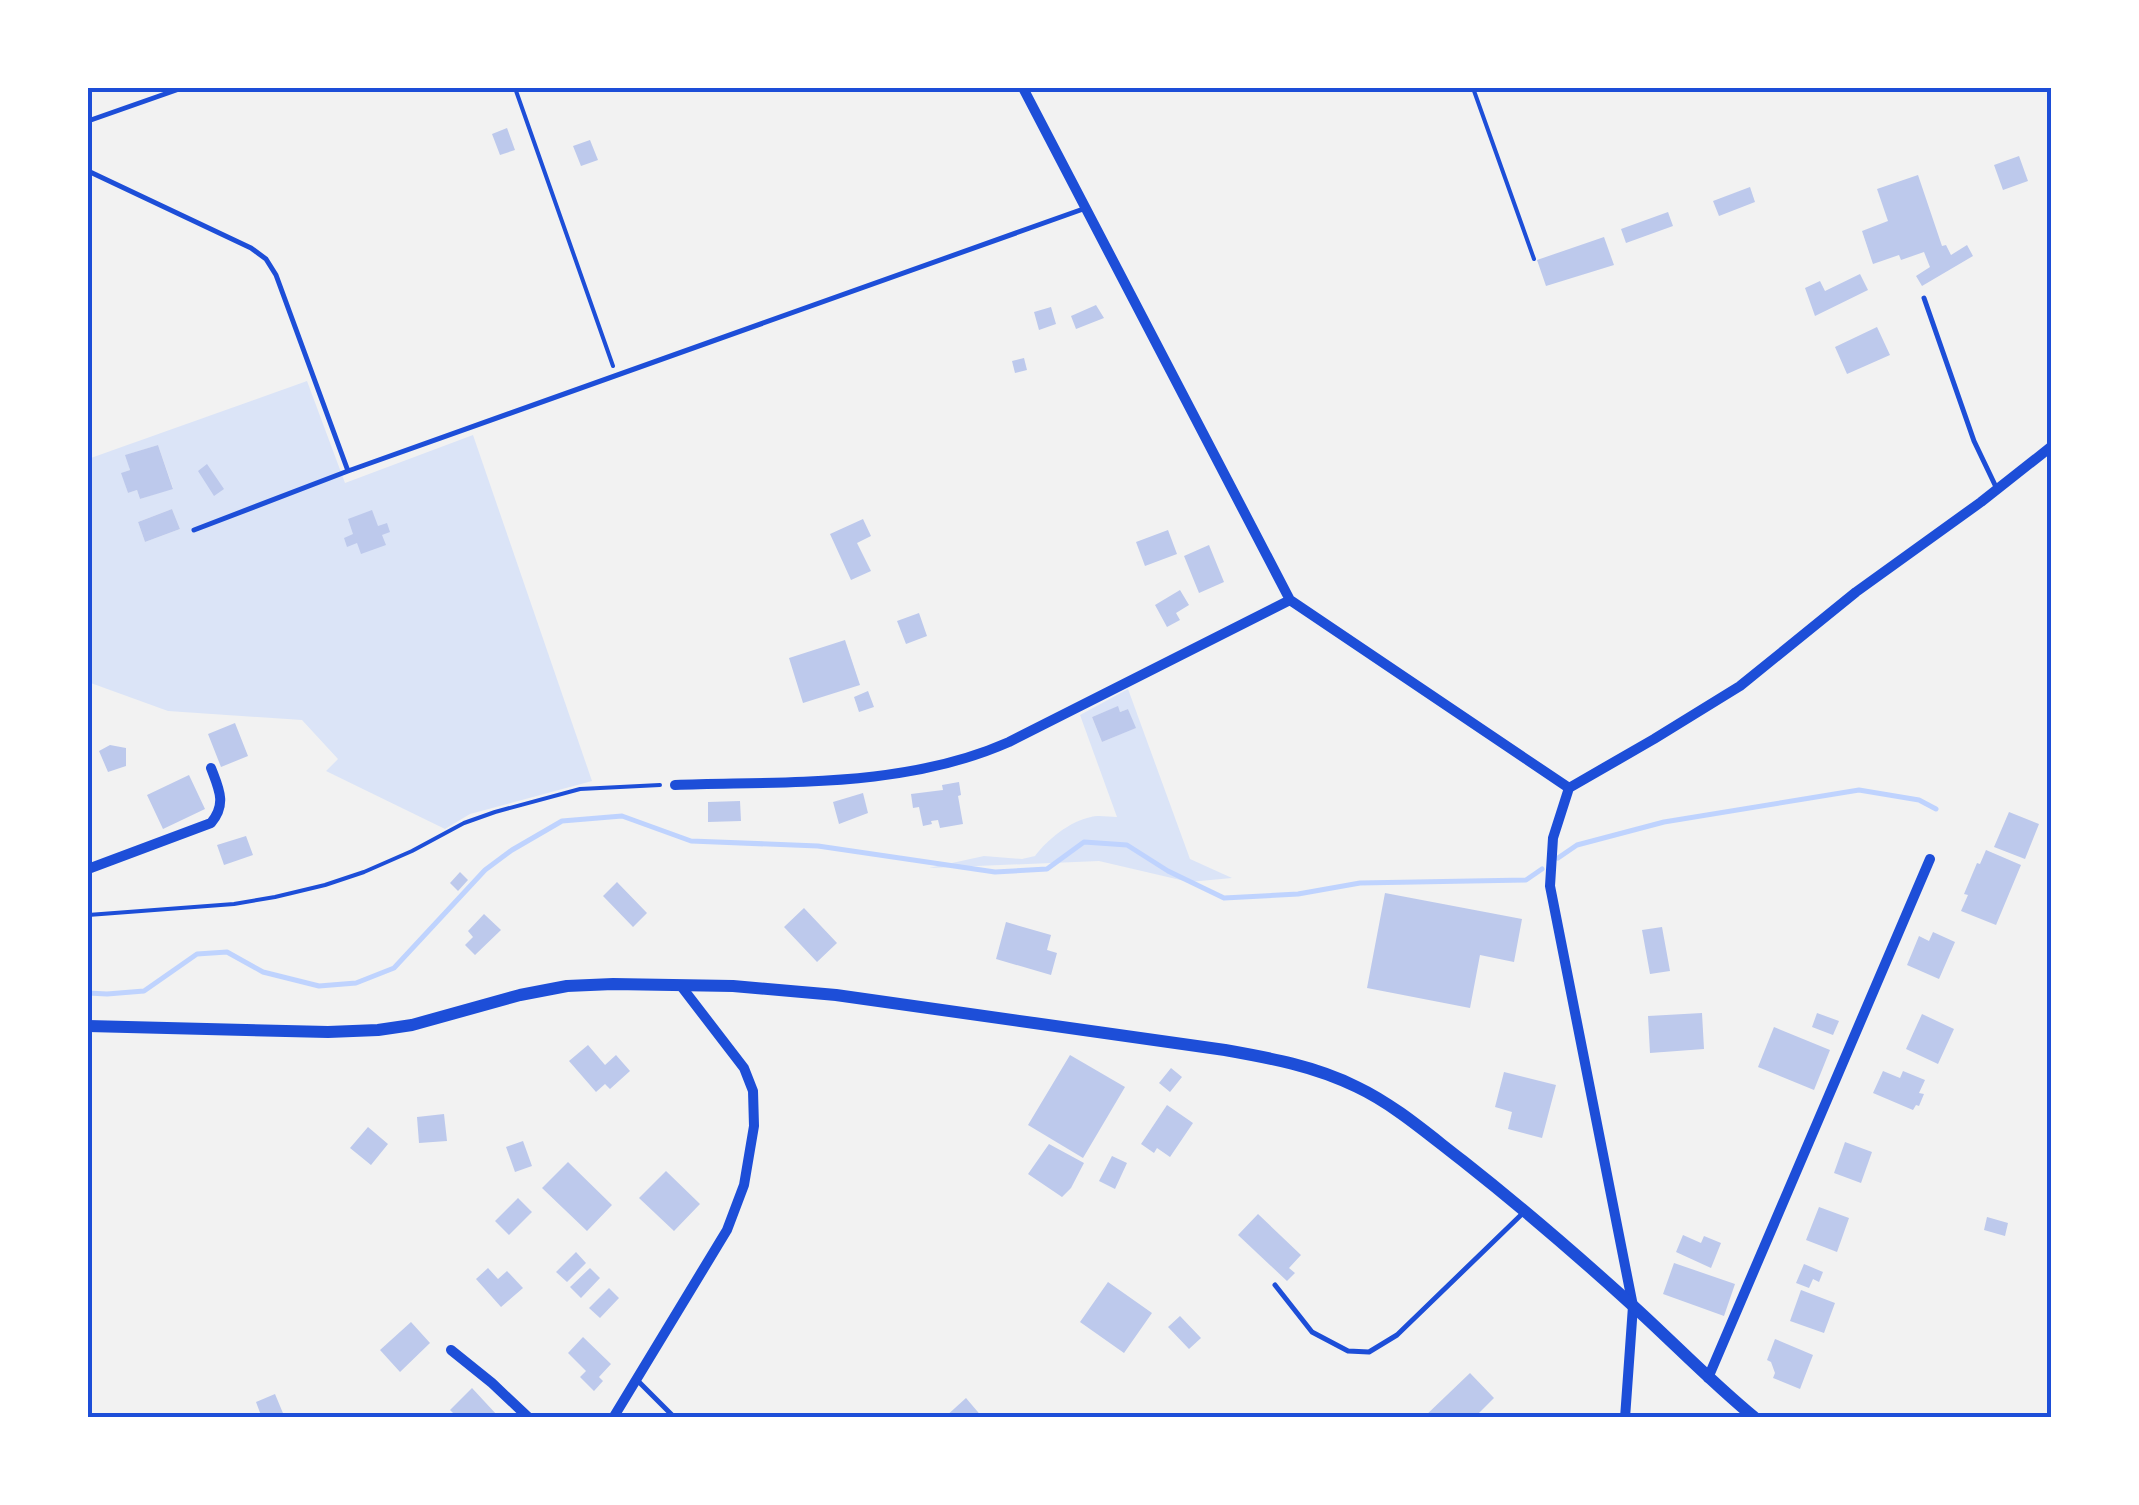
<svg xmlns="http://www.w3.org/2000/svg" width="2139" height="1505" viewBox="0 0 2139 1505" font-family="'DM Sans',sans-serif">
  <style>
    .green { fill: #dbe4f7; fill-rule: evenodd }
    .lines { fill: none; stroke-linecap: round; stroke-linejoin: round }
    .stream { stroke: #bfd3fe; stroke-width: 5 }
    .building { fill: #bdc9ec }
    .path { stroke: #1d4ed8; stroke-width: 4 }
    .service { stroke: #1d4ed8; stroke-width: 5 }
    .minor { stroke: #1d4ed8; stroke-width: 10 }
    .tertiary { stroke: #1d4ed8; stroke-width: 12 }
    .neatline { fill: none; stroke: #1d4ed8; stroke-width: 4 }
  </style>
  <rect width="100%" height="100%" fill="#f2f2f2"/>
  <path class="green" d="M307,381L345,483L473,435L592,781L470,814L445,829L326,771L338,759L302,720L168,711L88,682V459ZM158,445L173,488L140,499L137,490L128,493L122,473L130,470L126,455ZM172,509L180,529L145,542L138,522Z
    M1128,689L1190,859L1232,878L1189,882L1099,861L929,868L984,856L1022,859L1035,856C1047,840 1070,821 1091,817C1098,815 1109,817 1117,817L1080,715ZM1117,707L1120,712L1128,709L1135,728L1102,742L1092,717Z"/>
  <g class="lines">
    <path class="stream" d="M2050,822H2052
      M1558,858L1577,845L1664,822L1859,790L1919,800L1936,809
      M88,993L107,994L144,991L197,954L227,952L263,972L319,986L356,983L394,968L485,870L512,850L562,821L622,816L691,841L818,846L995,872L1047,869L1084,842L1127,845L1168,871L1224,898L1298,894L1360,883L1526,880L1542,869"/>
  </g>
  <path class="building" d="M507,128L515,150L500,155L492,134Z
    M590,140L598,160L581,166L573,146Z
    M2019,156L2028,181L2003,190L1994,165Z
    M1918,175L1942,246L1946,245L1951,255L1967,245L1973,256L1922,286L1916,276L1930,267L1924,252L1901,260L1899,255L1873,264L1862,231L1888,221L1877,189Z
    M1750,187L1755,202L1719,216L1713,201Z
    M1668,212L1673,226L1626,243L1621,229Z
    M1604,237L1614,265L1546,286L1537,260Z
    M1860,274L1868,290L1815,316L1805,288L1820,281L1825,291Z
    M1096,305L1104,318L1076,329L1071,316Z
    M1051,307L1056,324L1039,330L1034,312Z
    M1877,327L1890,355L1847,374L1835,347Z
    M1024,358L1027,370L1015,373L1012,361Z
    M158,445L173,489L140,499L137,490L128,493L121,473L130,470L125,455Z
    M207,464L224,489L214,496L198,471Z
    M172,509L180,529L145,542L138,522Z
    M372,510L378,526L387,523L390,532L382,535L386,545L361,554L357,543L347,547L344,538L353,534L348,519Z
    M863,519L871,536L857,543L871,571L851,580L830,534Z
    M1168,530L1177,554L1145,566L1136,542Z
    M1209,545L1224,582L1199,593L1184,556Z
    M1180,590L1189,605L1176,613L1180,620L1167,627L1155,605Z
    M919,613L927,636L906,644L897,621Z
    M845,640L860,685L803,703L789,658Z
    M868,691L874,707L859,712L854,697Z
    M1118,706L1120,712L1128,709L1136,728L1102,742L1092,717Z
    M235,723L248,756L221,767L208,734Z
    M110,745L126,748V766L108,772L99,751Z
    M189,775L205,809L163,829L147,795Z
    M959,782L961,795L958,796L963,824L940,828L938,820L931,821L932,824L923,826L919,807L913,808L911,794L943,790L942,785Z
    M863,793L868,813L839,824L833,802Z
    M740,801L741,821L708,822V802Z
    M2009,812L2039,824L2025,859L1994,847Z
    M246,836L253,855L224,865L217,845Z
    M1986,850L2021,865L1996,925L1961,911L1968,895L1964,894L1977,863L1980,864Z
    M460,872L468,880L458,891L450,883Z
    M617,882L647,913L633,927L603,896Z
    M1385,893L1522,919L1514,962L1480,955L1470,1008L1367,988Z
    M804,908L837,943L817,962L784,927Z
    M484,914L501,930L475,955L465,945L473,937L468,931Z
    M1006,922L1051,935L1047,950L1057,953L1051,975L996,959Z
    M1662,927L1670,971L1650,974L1642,930Z
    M1933,932L1955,942L1939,979L1907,965L1919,936L1929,941Z
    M1702,1013L1704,1049L1650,1053L1648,1016Z
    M1817,1013L1839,1021L1833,1035L1812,1027Z
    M1922,1014L1954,1029L1938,1064L1906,1049Z
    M1774,1027L1830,1050L1814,1090L1758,1067Z
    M588,1045L605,1065L616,1055L630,1071L610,1089L605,1084L596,1092L569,1061Z
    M1070,1055L1125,1087L1083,1158L1028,1125Z
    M1171,1068L1182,1077L1170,1092L1159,1083Z
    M1883,1071L1900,1078L1903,1071L1925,1080L1919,1093L1924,1094L1919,1106L1916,1105L1913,1110L1873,1093Z
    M1504,1072L1556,1085L1542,1138L1508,1129L1512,1112L1495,1107Z
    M1167,1105L1193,1123L1170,1157L1157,1148L1154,1153L1141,1144Z
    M444,1114L447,1141L419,1143L417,1117Z
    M368,1127L388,1144L371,1165L350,1148Z
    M523,1141L532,1166L515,1172L506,1147Z
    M1845,1142L1872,1152L1861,1183L1834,1173Z
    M1049,1144L1084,1163L1071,1188L1062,1197L1028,1174Z
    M1112,1156L1127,1163L1115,1189L1099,1181Z
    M568,1162L612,1205L587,1231L542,1188Z
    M666,1171L700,1204L674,1231L639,1198Z
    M518,1198L532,1212L509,1235L495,1221Z
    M1819,1207L1849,1218L1837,1252L1806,1240Z
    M1258,1214L1301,1255L1289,1268L1295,1273L1287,1281L1238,1235Z
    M1987,1217L2008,1223L2005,1236L1984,1230Z
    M1683,1235L1701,1243L1704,1236L1721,1243L1711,1268L1676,1252Z
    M576,1252L586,1263L567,1282L556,1272Z
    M1674,1263L1735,1284L1724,1316L1663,1294Z
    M1804,1264L1823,1272L1819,1282L1813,1279L1809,1288L1796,1283Z
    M488,1268L498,1279L507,1271L523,1288L501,1307L476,1279Z
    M590,1268L600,1278L581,1298L570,1287Z
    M1108,1282L1152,1313L1124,1353L1080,1322Z
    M609,1288L619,1298L600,1318L589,1308Z
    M1801,1290L1835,1303L1824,1333L1790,1321Z
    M1180,1316L1201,1338L1189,1349L1168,1327Z
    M411,1322L430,1343L400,1372L380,1350Z
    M583,1337L611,1364L599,1377L603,1381L594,1391L580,1377L586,1371L568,1353Z
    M1775,1339L1813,1355L1800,1389L1773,1378L1775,1373L1771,1362L1767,1360Z
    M1470,1373L1494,1398L1474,1418H1423Z
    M472,1388L497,1415L495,1418H458L450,1410Z
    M275,1394L285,1418H262L256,1402Z
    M966,1398L983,1418H944Z"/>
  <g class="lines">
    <path class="path" d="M515,88L613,366
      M1473,88L1534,259
      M88,915L234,904L275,897L325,885L364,872L412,851L464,823L495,812L580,789L660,785"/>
    <path class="service" d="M88,121L182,88
      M88,171L251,248L266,259L276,275L348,471L1086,208
      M1924,298L1974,441L1996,487
      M194,530L348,471
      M1275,1285L1312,1332L1348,1351L1369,1352L1397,1335L1522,1214
      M638,1381L675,1418"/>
    <path class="minor" d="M1023,88L1290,600L1569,788
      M675,785C787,781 905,788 1009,742L1290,600
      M88,869L211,823C227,804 219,789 211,768
      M451,1350L492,1383L529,1418
      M1708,1378L1930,859
      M613,1418L727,1230L744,1185L754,1126L753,1091L744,1068L681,986
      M1625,1418L1633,1306L1550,886L1553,838L1569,788L1654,739L1740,686L1856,592L1981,502L2052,446"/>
    <path class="tertiary" d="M88,1026L328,1032L378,1030L412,1025L520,995L567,986L613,984L733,986L836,995L1225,1050C1270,1058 1315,1066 1357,1087C1395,1105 1429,1135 1463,1161C1520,1206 1577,1255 1631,1304C1673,1342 1711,1382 1755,1418"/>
  </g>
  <rect width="2139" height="1505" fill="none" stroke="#ffffff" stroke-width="180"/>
  <rect x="90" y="90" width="1959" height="1325" class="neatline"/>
</svg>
